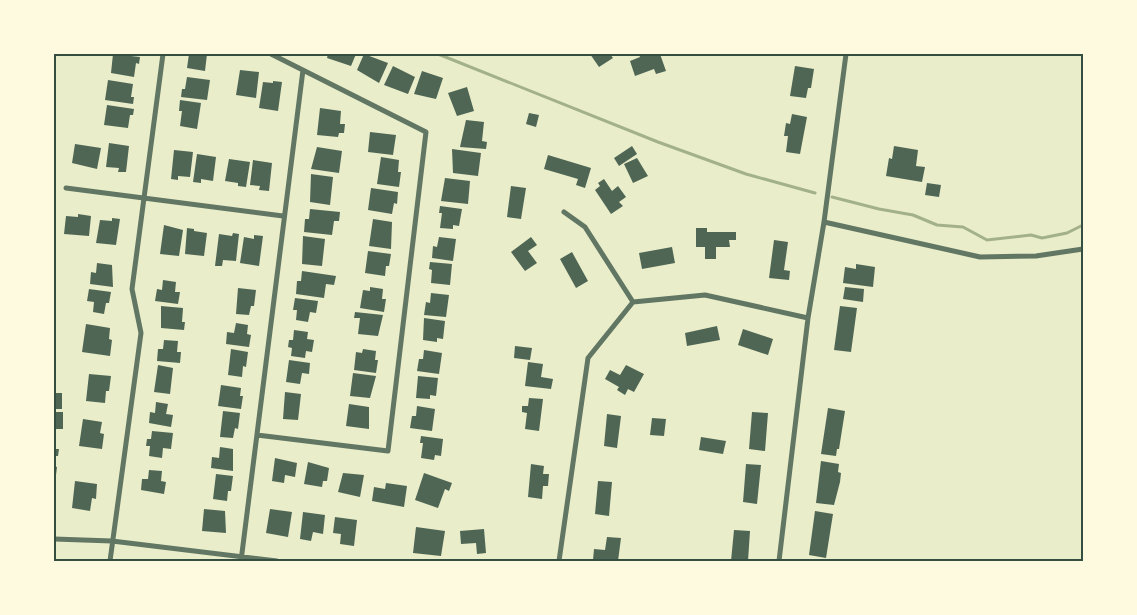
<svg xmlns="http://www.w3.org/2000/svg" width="1137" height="615" viewBox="0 0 1137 615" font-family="'DM Sans',sans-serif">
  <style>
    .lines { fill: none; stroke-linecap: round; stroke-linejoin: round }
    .stream { stroke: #a3b18a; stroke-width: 3 }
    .building { fill: #4f6655 }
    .minor { stroke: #617663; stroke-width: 5 }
    .neatline { fill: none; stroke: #344e41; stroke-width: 2 }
  </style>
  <rect width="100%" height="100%" fill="#e9edc9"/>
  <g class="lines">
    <path class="stream" d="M438,54L658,142L746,174L815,193
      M832,197L879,209L913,215L937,225L963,227L987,240L1031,235L1042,238L1067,233L1083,225"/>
  </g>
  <path class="building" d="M113,54L140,57L139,64L136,63L134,77L111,73Z
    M189,54H207L205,71L187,68Z
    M328,54H356L351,66L327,58Z
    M364,54L388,63L379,83L357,70Z
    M590,54H610L613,58L599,67Z
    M639,54H660L666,71L656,74L654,69L635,76L630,61L640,57Z
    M393,66L415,77L408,94L384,85Z
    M795,66L814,69L811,88H808L806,98L790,96Z
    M240,70L259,72L256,98L236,95Z
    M422,71L443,78L436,99L414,94Z
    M187,77L210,80L207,100L181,97L182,89H185Z
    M108,80L133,84L131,97H134L133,104L105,100Z
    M273,81L282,82L278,111L259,108L263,82L273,83Z
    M467,87L474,111L457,116L448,93Z
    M180,100L201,103L197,129L180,126L182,111H179Z
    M107,105L134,109L133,115H130L128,128L104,125Z
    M320,108L341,111L340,124H345L344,133H339L338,137L317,135Z
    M529,113L539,115L536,127L526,124Z
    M792,114L807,117L800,154L786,152L788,136H784L786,123L790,124Z
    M466,120L484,122L482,141L487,142L486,149L460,147Z
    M370,132L396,135L393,155L368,152Z
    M109,143L129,146L126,172H118L119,168L106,167Z
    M75,144L101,148L97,169L72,163Z
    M632,146L637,154L619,166L614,158Z
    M894,146L918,150L916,166L925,167L922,182L886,176L889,158L892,159Z
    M317,147L342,151L339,173L311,169Z
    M452,149L481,153L478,176L453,173Z
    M174,150L193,152L190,177L178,176V180L171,179Z
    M197,154L216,157L213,181L201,179V183L193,182Z
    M548,155L591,168L585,188L576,185L578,179L544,169Z
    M381,157L399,160L398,172H401L399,187L377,184Z
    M637,158L648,176L633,183L624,164Z
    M229,159L250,162L246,187L238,186V183L225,181Z
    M253,160L272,163L269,191L259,190L260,186L250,185Z
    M311,174L333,177L330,205L310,202Z
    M445,178L470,181L468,204L441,201Z
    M604,179L612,191L618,186L626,197L619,202L623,206L611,214L595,190L600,186L598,183Z
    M927,183L941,185L939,197L925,195Z
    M511,186L526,188L521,219L507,217Z
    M371,188L398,192L397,204L394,203L392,214L368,210Z
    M440,206L462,209L459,226L453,225V229L440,228L442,213H439Z
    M310,209L340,212L339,221H334L332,235L304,232L305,219H309Z
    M78,214L91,216L89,236L64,234L66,216L78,217Z
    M112,218L120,219L116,245L96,243L100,220L112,221Z
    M373,219L392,222L391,249L369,246Z
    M164,225L183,230L179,256L160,254Z
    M187,228L194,229V231L207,233L204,256L185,254Z
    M696,228H707V232H736V240H729L730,247H716V259H705V247H696Z
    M233,233L239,234L236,261L223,260L222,266H215L219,234L232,236Z
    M254,235L263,236L259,266L240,263L244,237L254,239Z
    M303,236L325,239L322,266L302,264Z
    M439,237L456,239L453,261L432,258L433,246L437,247Z
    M531,237L537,245L528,251L537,263L525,271L511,252Z
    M774,240L788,242L784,270L790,271L789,280L769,278Z
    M672,247L675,263L642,269L639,253Z
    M368,251L391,254L389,266H386L385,276L365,273Z
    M572,252L588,281L576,288L560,259Z
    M430,262L452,264L450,285L431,283L432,270L429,269Z
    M97,263L112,265L113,287L90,284L91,272L96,273Z
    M856,264L875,267L873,287L843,283L845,267L856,269Z
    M302,271L336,276L334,285L326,284L324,298L296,294L297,281H301Z
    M163,280L176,282L175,292H180L178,304L155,301L157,289L162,290Z
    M370,287L383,289L382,299H386L384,312L360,308L363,290L370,291Z
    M845,287L864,289L863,302L843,299Z
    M238,288L256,290L254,306H251L249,315L236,314Z
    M89,289L111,292L109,303H106L104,314L93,312L94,302L87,301Z
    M431,293L449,295L446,317L424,315L426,302L430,303Z
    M295,298L318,301L316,313L310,312L308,322L296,320L297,310H293Z
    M161,306L183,308L182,322H185L184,330L161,328Z
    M840,306L857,308L851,352L834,350Z
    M355,312L383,315L378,336L358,334L360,318H354Z
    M424,318L445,321L443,339L437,338V342L423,340Z
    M236,323L248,325L247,334L251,335L249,347L226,344L227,332L234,333Z
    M86,324L110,328L109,339L112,340L110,356L82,352Z
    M717,326L720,340L687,346L685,333Z
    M743,329L773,339L768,355L738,345Z
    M294,330L308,332L307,339L314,340L312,352L306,351L305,358L291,356L292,348L288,347L289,340H293Z
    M164,340L178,341L177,352H181L180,363L157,361L158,349H163Z
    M515,346L532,348L530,360L514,358Z
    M231,349L248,352L246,367L243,366L242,377L228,375Z
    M363,349L376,351L375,360H378L376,373L354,370L356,352L362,353Z
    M424,350L442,353L439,374L417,371L419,359H423Z
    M289,360L310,363L309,374L302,373L300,384L286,382Z
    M528,362L543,364L541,377L553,379L551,389L525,386Z
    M158,365L173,368L170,394L154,392Z
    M626,365L644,374L634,392L628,389L625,395L617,390L619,387L605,379L610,370L620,375Z
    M353,373L376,376L370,398L350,396Z
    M89,374L111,376L109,391H106L105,403L86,401Z
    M418,376L438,378L436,396L430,395V399L416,398Z
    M221,385L241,388L240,396H243L241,409L218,406Z
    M285,392L301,394L298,420L283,419Z
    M54,393H62V409H54Z
    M529,398L543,399L539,431L525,429L527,413L522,412V406H528Z
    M156,402L168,404L166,414L173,415L171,427L149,423L150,412L155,413Z
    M349,404L369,407V429L346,426Z
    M417,406L435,409L432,431L410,428L412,416H416Z
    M828,408L845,411L839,449H837L836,456L821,454Z
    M223,411L240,413L238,429L235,428L233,438L220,437Z
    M54,412H63V429H54Z
    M752,412L768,413L765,451L749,449Z
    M607,414L621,416L617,448L604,446Z
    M652,418L666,419L664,436L650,435Z
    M83,419L102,422L100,433L104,434L102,449L79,446Z
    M152,431L173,433L171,449L163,448L162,458L149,456L150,446H146L147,439H151Z
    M421,436L443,439L441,456L435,455L434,460L421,458L423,443H420Z
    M701,437L726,441L723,454L699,450Z
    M220,447L233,449V471L211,468L212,457L219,458Z
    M54,449H59L58,456H54Z
    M275,458L297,463L295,477L285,475L284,483L272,481Z
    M821,461L839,464L838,472L841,473L840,482L834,505L816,503Z
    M308,462L329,468L327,481H323L322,487L304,484Z
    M531,464L544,466L543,474H549L548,486H543L542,499L528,497Z
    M746,464L761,465L757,504L743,502Z
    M54,466L57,467L56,475H54Z
    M149,470L162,471L161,481L166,482L164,494L141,490L142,479H148Z
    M343,473L364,475L360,497L338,492Z
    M424,473L452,483L449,491L445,489L438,508L415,500Z
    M216,474L233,476L231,491H228L227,501L213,499Z
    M75,481L97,484L96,499L92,498L90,511L72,508Z
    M598,481L612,482L609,516L595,514Z
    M386,483L407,486L404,507L372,501L374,487L385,489Z
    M204,509L225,511L226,533L202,531Z
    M270,509L292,512L288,537L266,533Z
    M815,511L833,514L826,558L809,555Z
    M303,512L325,515L323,534L313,532L311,541L300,539Z
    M335,517L357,520L354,546L340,544L341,534L333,533Z
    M416,527L445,531L441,556L413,553Z
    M484,529L486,553L477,554L476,543L461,544L460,531Z
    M734,530L750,531L748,561H731Z
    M607,537L621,538L618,561L593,560L594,549L605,550Z"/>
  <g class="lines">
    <path class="minor" d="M66,188L283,216
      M564,212L585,227L633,302
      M824,222L980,257L1036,256L1083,249
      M633,302L705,295L808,318
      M257,435L388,451L426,132L271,54
      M54,539L112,541L277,561
      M110,561L141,333L132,289L163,54
      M241,561L303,70
      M559,561L588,358L633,302
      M779,561L808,318L824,222L846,54"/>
  </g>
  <rect width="1137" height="615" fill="none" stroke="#fefae0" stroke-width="110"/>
  <rect x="55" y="55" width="1027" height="505" class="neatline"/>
</svg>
